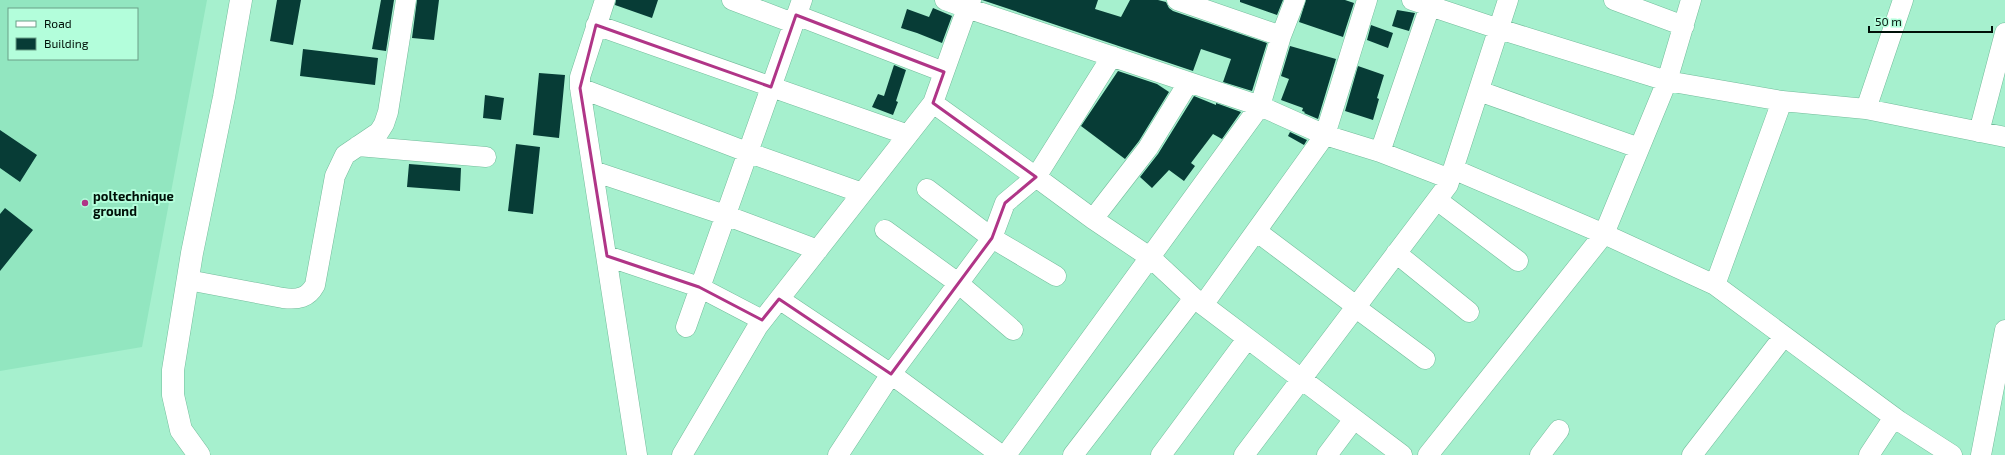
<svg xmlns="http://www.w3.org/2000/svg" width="2005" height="455" viewBox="0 0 2005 455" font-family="'Exo 2',sans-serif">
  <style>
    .built { fill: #92e6c0; fill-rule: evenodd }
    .building { fill: #073c36 }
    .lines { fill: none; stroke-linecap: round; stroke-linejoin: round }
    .street-casing { stroke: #73bc9b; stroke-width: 21 }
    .secondary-casing { stroke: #73bc9b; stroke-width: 23 }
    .street { stroke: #fff; stroke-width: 20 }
    .secondary { stroke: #fff; stroke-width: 22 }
    .marked { fill: none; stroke: #b03587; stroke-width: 3; stroke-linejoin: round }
    .poi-dot { fill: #b03587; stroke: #b3fedb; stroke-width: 1.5 }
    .labels { text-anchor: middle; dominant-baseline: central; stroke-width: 4; stroke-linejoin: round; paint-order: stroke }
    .poi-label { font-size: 13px; font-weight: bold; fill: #001008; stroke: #b3fedb; text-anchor: start }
  </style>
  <rect width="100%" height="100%" fill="#a6f0ce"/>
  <path class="built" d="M0,0H207L142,347L0,371ZM9,9H137V59H9Z"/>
  <path class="building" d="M277,0H301L293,45L270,41Z
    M381,0H394L386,51L372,49Z
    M417,0H439L434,40L412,38Z
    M616,0H658L652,18L615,5Z
    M982,0H1098L1095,9L1121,17L1130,0H1158L1166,2L1169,8L1173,11L1267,43L1252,91L1223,82L1231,59L1201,49L1193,71Z
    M1240,0H1283L1277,15L1240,2Z
    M1306,0H1345L1354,3L1343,37L1299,22Z
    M933,8L952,16L942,43L917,33L901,28L907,9L929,17Z
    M1397,10L1415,13L1409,31L1392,26Z
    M1371,25L1393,33L1388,48L1367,40Z
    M1290,46L1336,59L1318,119L1304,113L1305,112L1302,111L1303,108L1281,100L1289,79L1281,76Z
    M303,49L378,58L375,85L300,76Z
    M894,65L906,70L896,101L898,102L893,115L872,107L878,94L884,96Z
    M1358,66L1384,75L1377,98L1379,99L1373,120L1345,111Z
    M1118,71L1157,84L1169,92L1139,141L1125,159L1081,126Z
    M539,73L565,75L559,138L533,135Z
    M485,95L504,98L501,120L483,118Z
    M1194,96L1216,105V103L1241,112L1222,139L1213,134L1191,163L1195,166L1184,181L1169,170L1152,188L1140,177L1158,154Z
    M0,130L37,155L20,182L0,168Z
    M1290,132L1307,140L1304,145L1288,136Z
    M516,144L540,147L533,214L508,211Z
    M409,164L461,168L460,191L407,187Z
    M5,208L33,230L0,271V214Z"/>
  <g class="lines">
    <g class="street-casing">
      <path id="street" d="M605,0L580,77V88L637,455
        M732,0L793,23
        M945,0L967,8L971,0
        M1177,0L1281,36
        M1412,0L1499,29L1667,81L1604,234L1453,169
        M1614,0L1684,26
        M1691,0L1667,81L1782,101L1866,109
        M1903,0L1866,109L2005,137
        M1430,6L1380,152L1450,179
        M796,15L944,72
        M596,25L908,135
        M1112,56L1036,177L1093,219L1151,258L1194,298L1402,455
        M580,88L747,152L862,193
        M1479,91L1639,148
        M1979,132L2005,33
        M358,146L486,157
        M593,171L725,215L818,250
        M927,189L992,238L1056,276
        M1437,200L1518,261
        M1093,219L1148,148L1188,83
        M885,230L958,283L1013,330
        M1256,231L1356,306
        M1396,253L1469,312
        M607,256L699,287L762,320
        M188,280L283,298C298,300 308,298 315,285L335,176L345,155L379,132L384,124L388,112L406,0
        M1715,285L1782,101
        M779,299L891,374L1001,455
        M1203,305L1325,135L1367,0
        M1355,307L1425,359
        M686,327L802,0
        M682,455L758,326L933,103L967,8L1260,106L1325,135L1380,152
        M838,455L891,374L992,238L1005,203L1036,177L933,103
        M1006,455L1260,106L1281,36L1295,0
        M1073,455L1194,298
        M1161,455L1247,339
        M1244,455L1448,185L1508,0
        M1327,455L1354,419
        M1428,455L1604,234L1715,285L1899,421L1952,455
        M1540,455L1559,430
        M1692,455L1784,336
        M1869,455L1894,417
        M1981,455L2005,330"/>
    </g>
    <g class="secondary-casing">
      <path id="secondary" d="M199,455L181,430L173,395V370L192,253L224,97L241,0"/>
    </g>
    <use href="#street" class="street"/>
    <use href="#secondary" class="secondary"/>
  </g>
  <path class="marked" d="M796,15L944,72L933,103L1036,177L1005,203L992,238L891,374L779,299L762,320L699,287L607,256L580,88L596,25L771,87Z"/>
  <circle class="poi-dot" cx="85" cy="203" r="4"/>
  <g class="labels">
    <g class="poi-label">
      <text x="93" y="196">poltechnique<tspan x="93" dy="15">ground</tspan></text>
    </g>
  </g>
  <rect x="8" y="8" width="130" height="52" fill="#b3fedb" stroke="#6b9f87"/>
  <rect x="16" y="21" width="20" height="6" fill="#ffffff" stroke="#6b9f87"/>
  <text x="44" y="28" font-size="12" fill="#001008">Road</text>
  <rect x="16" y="38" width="20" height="12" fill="#073c36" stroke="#6b9f87"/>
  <text x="44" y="48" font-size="12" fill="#001008">Building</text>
  <path d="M1869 26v6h123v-6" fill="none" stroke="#001008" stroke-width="2"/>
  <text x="1875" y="26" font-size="12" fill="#001008" stroke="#b3fedb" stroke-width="3" paint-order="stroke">50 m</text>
</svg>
